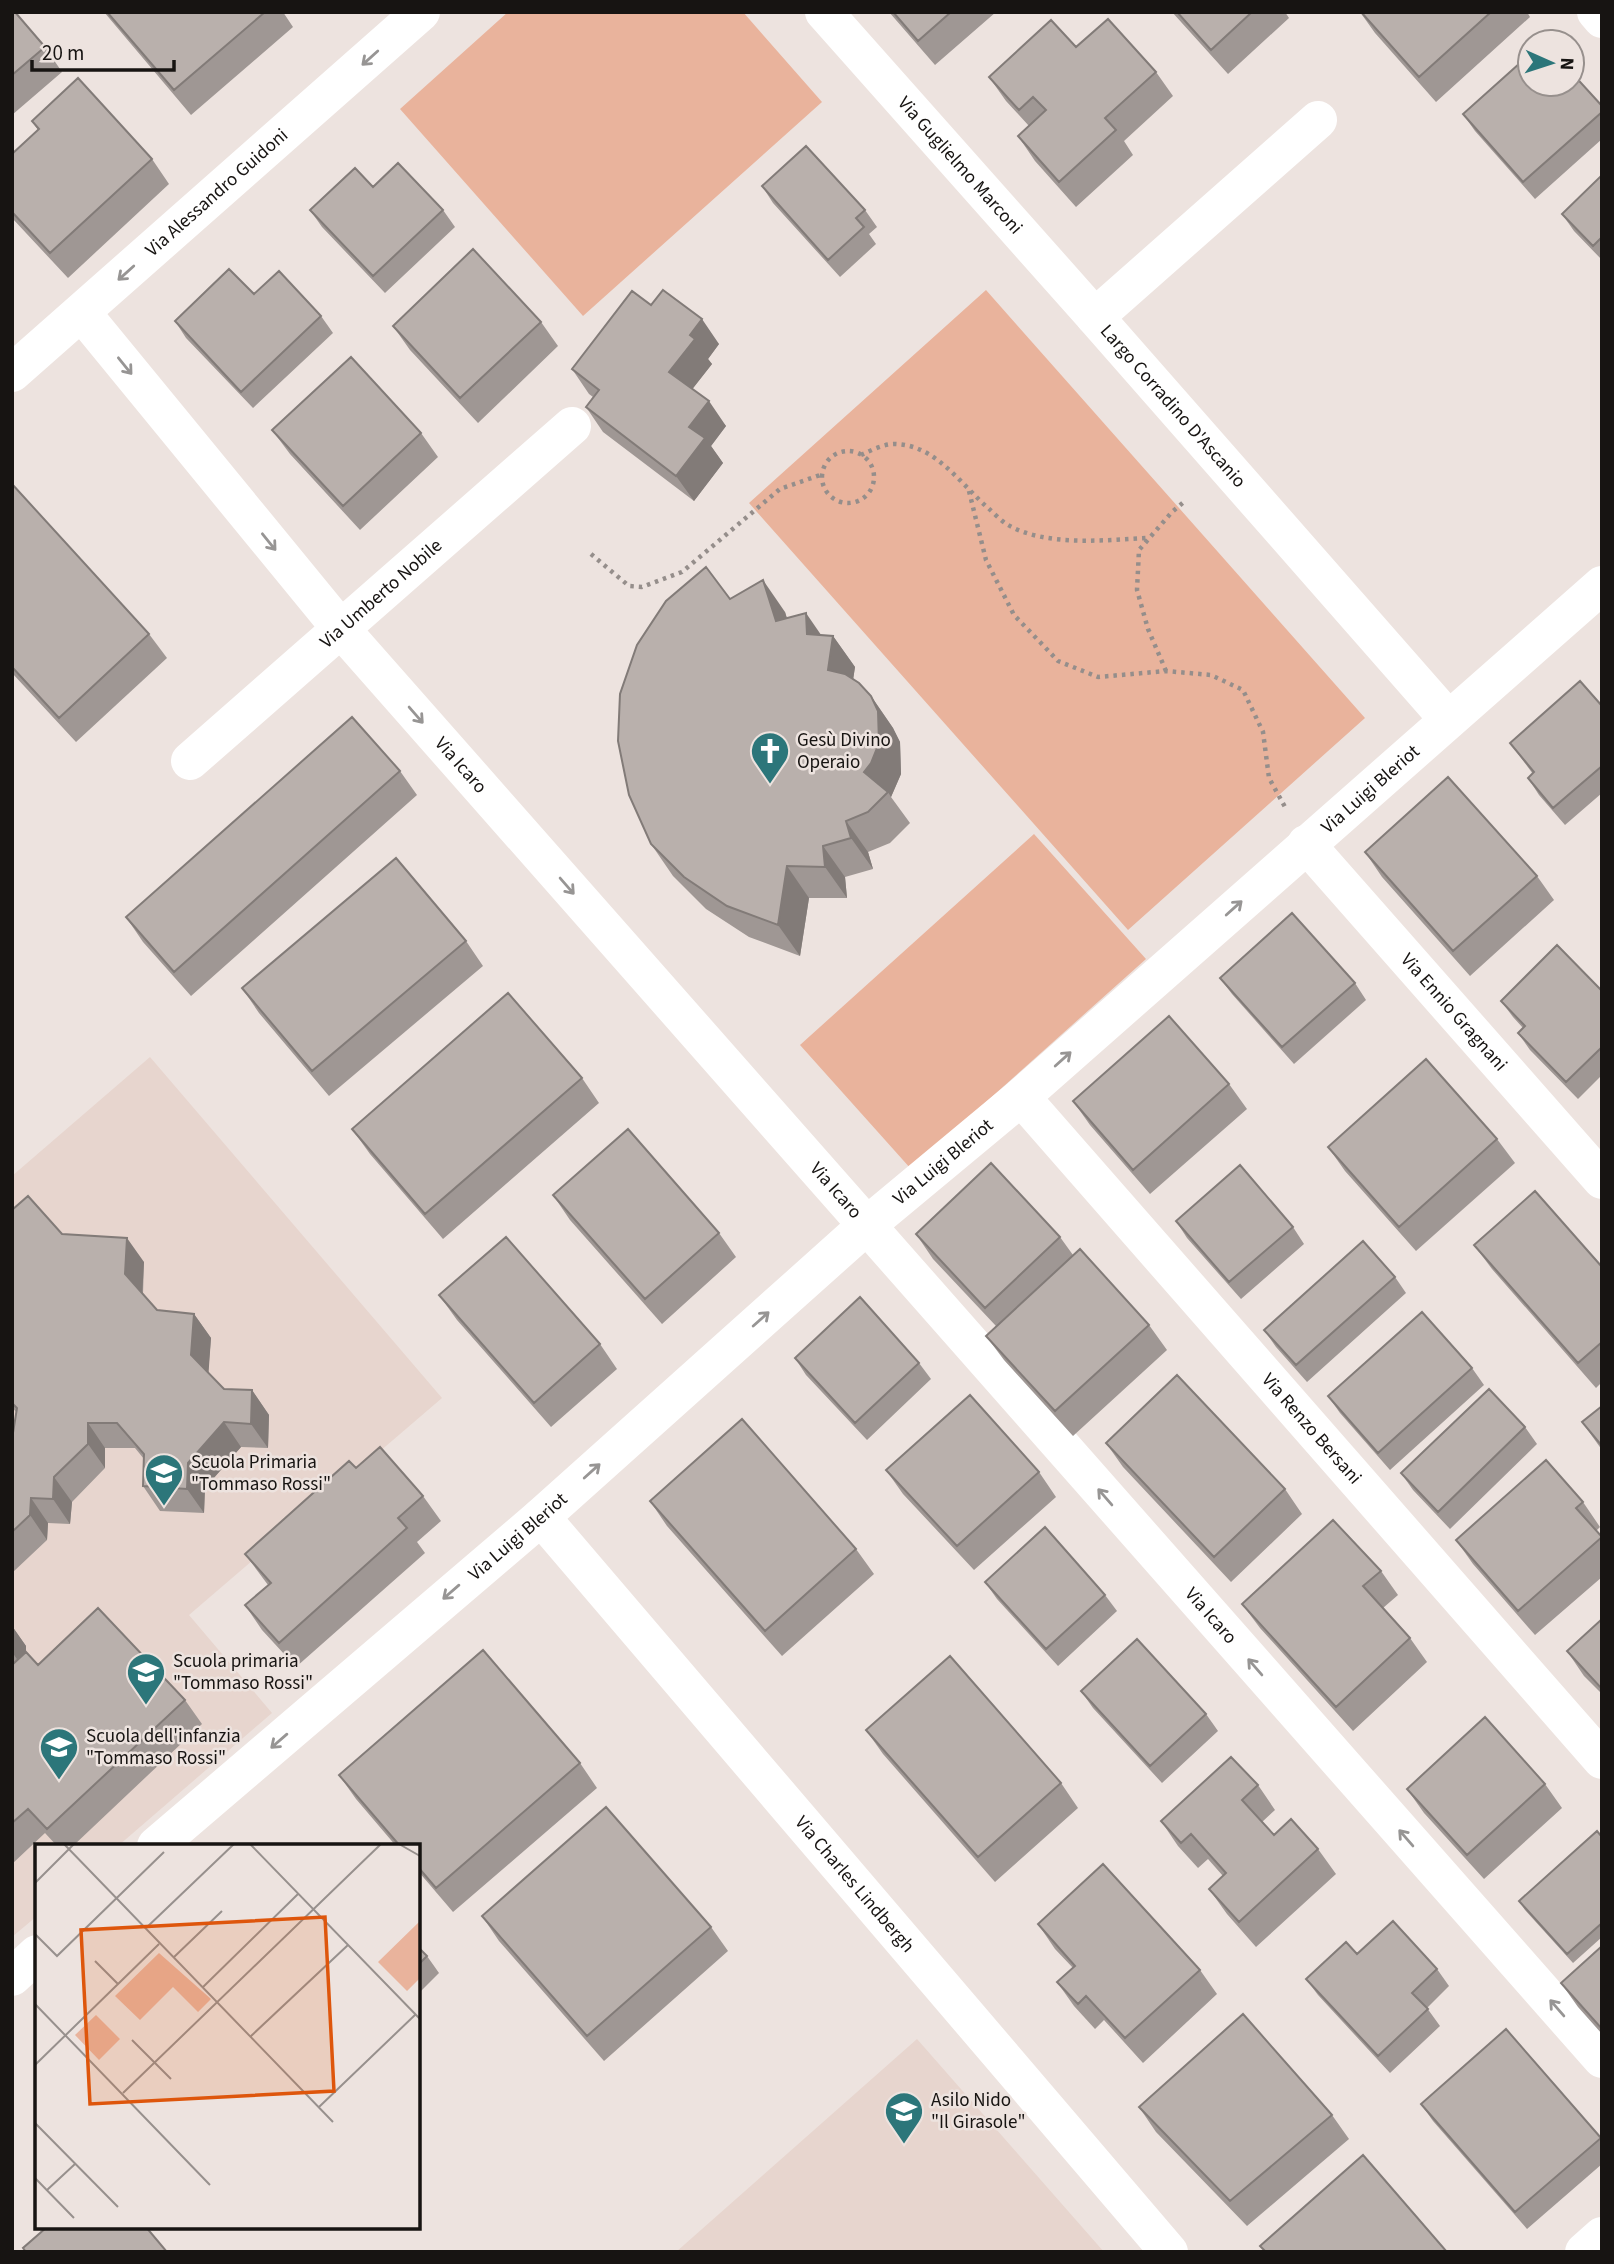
<svg xmlns="http://www.w3.org/2000/svg" width="1614" height="2264" viewBox="0 0 1614 2264" font-family="'Source Sans 3',sans-serif">
  <style>
    .built { fill: #e7d5ce }
    .green { fill: #e9b39c }
    .lines { fill: none; stroke-linecap: round; stroke-linejoin: round }
    .path { stroke: #958e8b; stroke-width: 4.5; stroke-dasharray: 3.5 5; stroke-linecap: butt }
    .minor { stroke: #fff; stroke-width: 38 }
    .wall { fill: #9f9794 }
    .shaded-wall { fill: #827b78 }
    .building { fill: #b9b0ac; stroke: #827b78; stroke-width: 2 }
    .oneway { stroke: #979594 }
    .labels { text-anchor: middle; dominant-baseline: central; stroke-width: 5; stroke-linejoin: round; paint-order: stroke }
    .street-label { font-size: 19px; fill: #171412; stroke: #ede3df }
    .poi-label { font-size: 19px; fill: #171412; stroke: #ede3df; text-anchor: start }
    .inset-road { fill: none; stroke: #97908d; stroke-width: 2 }
    .view { fill: #de560c; fill-opacity: 0.15; stroke: #de560c; stroke-width: 3.5 }
    .inset-edge { fill: none; stroke: #171412; stroke-width: 3.5 }
  </style>
  <rect width="100%" height="100%" fill="#ede3df"/>
  <path class="built" d="M150,1057L442,1398L189,1615L272,1713L118,1846H37V1916L12,1937V1176Z
    M917,2039L1104,2252H676Z"/>
  <path class="green" d="M508,12H743L822,102L583,316L400,109Z
    M986,290L1365,718L1128,930L749,503Z
    M1034,834L1146,959L911,1169L800,1045Z"/>
  <g class="lines">
    <path class="path" d="M822 477a26 26 0 1 1 52 0a26 26 0 1 1-52 0Z
      M861,455C872,450 885,443 897,444C936,446 961,484 988,508C994,513 1001,521 1008,525C1047,547 1105,540 1147,538
      M969,491L986,560L1014,615L1040,642L1058,661L1098,677L1166,671L1211,675L1243,690L1263,732L1269,778L1285,807
      M591,554L629,586L642,587L682,572L780,489L823,474
      M1166,671L1148,629L1137,590L1139,550L1172,512L1185,501"/>
    <g class="minor">
      <path id="s1" d="M824,12L1095,317"/>
      <path d="M1596,12L1602,19"/>
      <path id="s2" d="M1318,120L1095,317L1448,719"/>
      <path id="s3" d="M82,313L341,629L1602,2059"/>
      <path id="s4" d="M12,373L421,12"/>
      <path id="s5" d="M190,761L572,426"/>
      <path id="s6" d="M1306,844L1602,1180"/>
      <path id="s7" d="M1021,1097L1602,1760"/>
      <path id="s8" d="M541,1517L1169,2252"/>
      <path id="s9" d="M156,1846L541,1517L866,1226L1021,1097L1602,585"/>
      <path d="M12,1977L37,1954"/>
      <path d="M1584,2252L1602,2236"/>
    </g>
  </g>
  <path class="wall" d="M12,12L45,47L62,72L12,115Z
    M104,12H283L293,27L191,115Z
    M889,12H996L935,65Z
    M1172,12H1285L1289,18L1228,74Z
    M1360,12H1527L1530,17L1436,102L1375,33Z
    M1076,47L1156,72L1173,96L1124,141L1133,155L1076,207L1035,161L1018,136L1029,126L1006,101L989,77Z
    M1602,106V139L1535,199L1475,131L1463,114Z
    M32,121L152,159L169,184L68,278L12,218V154L38,130Z
    M1602,175V260L1574,231L1562,214Z
    M762,186L865,210L877,227L869,234L876,244L840,277L773,203Z
    M373,187L443,210L455,227L385,293L322,227L310,210Z
    M254,294L321,316L333,333L253,408L186,338L175,321Z
    M651,305L719,344L708,359L712,364L692,389L726,426L711,446L723,463L694,501L603,432L586,407L593,397L589,394L572,369Z
    M541,322L558,346L478,423L410,350L393,326Z
    M272,430L421,433L438,457L360,530L290,454Z
    M12,484L149,634L167,658L76,742L12,673Z
    M730,599L785,612L787,619L821,635L833,636L855,667L853,679L871,696L893,728L900,742L901,774L891,797L910,823L890,843L868,852L873,869L845,877L847,898H809L800,956L749,937L706,909L673,876L651,844Z
    M1602,706V793L1565,825L1539,795L1528,778L1533,774L1510,743Z
    M400,771L417,795L191,996L143,942L126,917Z
    M1365,852L1537,876L1554,900L1470,976L1382,877Z
    M466,941L483,966L329,1096L259,1013L242,988Z
    M1220,978L1355,983L1366,1000L1294,1064L1232,994Z
    M1602,991V1075L1578,1099L1530,1050L1518,1033L1523,1028L1513,1017L1501,1001Z
    M582,1078L599,1103L443,1239L370,1154L352,1129Z
    M1229,1084L1247,1109L1150,1194L1090,1125L1073,1101Z
    M1497,1139L1515,1163L1416,1251L1345,1171L1328,1147Z
    M553,1195L719,1233L736,1257L662,1324L570,1220Z
    M12,1210L62,1234L144,1262L143,1294L157,1310L194,1314L211,1338L208,1373L224,1389L252,1390L269,1415L268,1448L241,1447L205,1488L204,1513L160,1511L143,1486L144,1459L135,1448H105V1468L72,1502L70,1524L48,1523L47,1540L12,1573V1439L16,1412L12,1407Z
    M1176,1221L1293,1227L1304,1244L1241,1299L1187,1238Z
    M916,1234L1060,1237L1073,1255L1149,1325L1167,1350L1073,1436L1004,1360L986,1336L996,1326L933,1259Z
    M1474,1245L1602,1267V1382L1596,1388L1492,1269Z
    M1395,1277L1406,1293L1307,1382L1276,1347L1264,1330Z
    M439,1295L600,1344L617,1369L551,1427L457,1320Z
    M795,1358L919,1363L931,1379L867,1440L806,1375Z
    M1472,1368L1484,1385L1390,1470L1340,1413L1328,1396Z
    M1602,1406V1450L1582,1422Z
    M1525,1427L1537,1444L1450,1529L1413,1490L1401,1473Z
    M1106,1443L1285,1489L1302,1514L1231,1582L1123,1467Z
    M356,1468L423,1496L441,1521L417,1542L425,1553L296,1667L262,1630L245,1605L268,1585L245,1554Z
    M886,1470L1039,1472L1056,1497L974,1570L903,1494Z
    M650,1501L856,1549L874,1574L782,1656L667,1526Z
    M1583,1502L1600,1527L1596,1531L1602,1537V1577L1535,1635L1473,1564L1456,1540Z
    M1381,1571L1398,1595L1383,1608L1410,1638L1427,1662L1353,1731L1260,1628L1242,1604Z
    M985,1582L1105,1595L1117,1611L1058,1666L997,1599Z
    M1602,1619V1694L1584,1676L1567,1651Z
    M12,1626L26,1646V1652L38,1665L185,1700L202,1724L73,1846H57L45,1833L12,1864Z
    M1081,1691L1206,1714L1218,1731L1162,1783L1093,1708Z
    M866,1730L1061,1783L1078,1808L995,1882L883,1754Z
    M580,1763L597,1788L453,1912L418,1871V1846H396L356,1799L339,1775Z
    M1545,1784L1562,1808L1484,1879L1424,1813L1407,1789Z
    M1258,1785L1275,1810L1262,1822L1274,1835L1318,1849L1336,1874L1256,1947L1227,1914L1209,1889L1223,1876L1208,1859L1198,1868L1178,1846L1161,1821Z
    M1602,1837V1937L1573,1963L1525,1910L1519,1901Z
    M482,1916L711,1927L728,1951L604,2061L499,1941Z
    M1038,1924L1200,1970L1217,1994L1143,2063L1104,2020L1095,2029L1074,2006L1057,1982L1073,1968L1055,1949Z
    M1602,1946V2034L1578,2007L1561,1983Z
    M418,1947L427,1956L439,1973L418,1994Z
    M1357,1954L1437,1969L1449,1986L1427,2008L1440,2026L1390,2073L1318,1995L1306,1979Z
    M1506,2029L1602,2140V2164L1527,2229L1433,2121L1421,2104Z
    M1139,2107L1332,2115L1349,2139L1247,2226L1156,2132Z"/>
  <path class="shaded-wall" d="M702,319L719,344L708,359L712,364L687,396L669,372L690,335Z
    M709,401L726,426L711,446L723,463L694,501L676,476L689,427Z
    M763,580L785,612L798,653L776,621Z
    M806,613L828,645L833,636L855,667L850,701L828,670L807,634Z
    M871,696L893,728L900,742L901,774L891,797L888,792L864,772Z
    M846,821L868,852L873,869L851,838Z
    M823,846L845,877L847,898L825,867Z
    M787,866L809,898L800,956L778,925Z
    M127,1238L144,1262L142,1298L125,1274Z
    M194,1314L211,1338L208,1380L191,1355Z
    M252,1390L269,1415L268,1448L251,1424Z
    M224,1422L241,1447L205,1488L204,1513L187,1489L188,1463Z
    M88,1423L105,1448V1468L88,1444Z
    M54,1477L72,1502L70,1524L53,1499Z
    M31,1498L48,1523L47,1540L30,1515Z
    M12,1626L26,1646V1672L12,1652Z"/>
  <path class="building" d="M12,12H15L45,47L12,75Z
    M107,12H265L174,90Z
    M893,12H951L918,41Z
    M1177,12H1252L1211,50Z
    M1361,12H1491L1419,77Z
    M1108,19L1156,72L1105,118L1116,130L1059,182L1018,136L1046,110L1033,97L1019,110L989,77L1051,20L1076,47Z
    M1530,54V84H1572V73L1602,106V112L1523,182L1463,114Z
    M78,78L152,159L50,253L12,212V154L39,129L32,121Z
    M806,146L865,210L856,218L864,227L828,260L762,186Z
    M398,163L443,210L373,276L310,210L355,168L373,187Z
    M1602,175V237L1593,246L1562,214Z
    M473,249L541,322L460,398L393,326Z
    M229,269L254,294L279,271L321,316L241,392L175,321Z
    M663,290L702,319L690,335L695,339L669,372L709,401L689,427L705,438L676,476L586,407L599,390L572,369L632,291L651,305Z
    M351,357L421,433L343,506L272,430Z
    M12,484L149,634L59,718L12,667Z
    M706,567L730,599L763,580L776,621L806,613L807,634L833,636L828,670L845,674L859,683L871,696L878,711L879,743L871,763L864,772L888,792L868,812L846,821L851,838L823,846L825,867L787,866L778,925L727,906L684,877L651,844L629,795L618,741L620,694L637,645L666,601Z
    M1580,681L1602,706V766L1553,808L1528,778L1534,772L1510,743Z
    M352,717L400,771L174,972L126,917Z
    M1448,777L1537,876L1453,951L1365,852Z
    M396,858L466,941L312,1071L242,988Z
    M1292,913L1355,983L1282,1047L1220,978Z
    M1557,945L1602,991V1047L1566,1082L1518,1033L1525,1026L1501,1001Z
    M508,993L582,1078L425,1214L352,1129Z
    M1169,1016L1229,1084L1133,1170L1073,1101Z
    M1426,1059L1497,1139L1399,1227L1328,1147Z
    M628,1129L719,1233L645,1299L553,1195Z
    M991,1163L1060,1237L985,1308L916,1234Z
    M1240,1165L1293,1227L1229,1282L1176,1221Z
    M1535,1191L1602,1267V1342L1578,1363L1474,1245Z
    M28,1196L62,1234L127,1238L125,1274L157,1310L194,1314L191,1355L224,1389L252,1390L251,1424L224,1422L188,1463L187,1489L143,1486L144,1454L117,1423H88V1444L54,1477L53,1499L31,1498L30,1515L12,1532V1439L17,1408L12,1403V1210Z
    M506,1237L600,1344L534,1403L439,1295Z
    M1363,1241L1395,1277L1296,1365L1264,1330Z
    M1080,1249L1149,1325L1055,1411L986,1336Z
    M860,1297L919,1363L855,1423L795,1358Z
    M1422,1312L1472,1368L1378,1453L1328,1396Z
    M1177,1375L1285,1489L1214,1557L1106,1443Z
    M1489,1389L1525,1427L1438,1512L1401,1473Z
    M970,1395L1039,1472L957,1546L886,1470Z
    M1602,1406V1446L1582,1422Z
    M742,1419L856,1549L765,1631L650,1501Z
    M380,1447L423,1496L398,1518L407,1528L279,1643L245,1605L271,1583L245,1554L349,1461L356,1468Z
    M1546,1460L1583,1502L1576,1508L1602,1537L1518,1611L1456,1540Z
    M1333,1520L1381,1571L1363,1586L1410,1638L1336,1707L1242,1604Z
    M1045,1527L1105,1595L1046,1649L985,1582Z
    M98,1608L185,1700L47,1829L28,1809L12,1823V1665L26,1652L38,1665Z
    M1602,1619V1689L1567,1651Z
    M1137,1639L1206,1714L1150,1766L1081,1691Z
    M483,1650L580,1763L436,1888L418,1867V1846H400L339,1775Z
    M950,1656L1061,1783L978,1857L866,1730Z
    M1485,1717L1545,1784L1467,1855L1407,1789Z
    M1231,1757L1258,1785L1242,1800L1274,1835L1291,1819L1318,1849L1239,1922L1209,1889L1226,1873L1191,1834L1181,1843L1161,1821Z
    M606,1807L711,1927L587,2036L482,1916Z
    M1597,1831L1602,1837V1923L1567,1954L1519,1901Z
    M1103,1864L1200,1970L1125,2038L1086,1996L1078,2004L1057,1982L1075,1966L1038,1924Z
    M1393,1921L1437,1969L1412,1993L1428,2009L1378,2056L1306,1979L1346,1942L1357,1954Z
    M1602,1946V2029L1561,1983Z
    M418,1947L427,1956L418,1965Z
    M1243,2014L1332,2115L1230,2201L1139,2107Z
    M1506,2029L1601,2138L1515,2212L1421,2104Z
    M1363,2155L1447,2252H1266L1260,2246Z
    M47,2227H146L167,2252H26L23,2248Z"/>
  <defs><path id="oneway-shaft" d="M-6 0H5M1.5-3L5.5 0L1.5 3" fill="none" stroke-width="1.6" stroke-linecap="round" stroke-linejoin="round" transform="scale(1.75)"/></defs>
  <g class="oneway">
    <use href="#oneway-shaft" transform="translate(370 58) rotate(138)"/>
    <use href="#oneway-shaft" transform="translate(126 273) rotate(138)"/>
    <use href="#oneway-shaft" transform="translate(125 366) rotate(51)"/>
    <use href="#oneway-shaft" transform="translate(269 542) rotate(51)"/>
    <use href="#oneway-shaft" transform="translate(416 715) rotate(49)"/>
    <use href="#oneway-shaft" transform="translate(567 886) rotate(49)"/>
    <use href="#oneway-shaft" transform="translate(1234 908) rotate(-42)"/>
    <use href="#oneway-shaft" transform="translate(1063 1059) rotate(-42)"/>
    <use href="#oneway-shaft" transform="translate(761 1319) rotate(-42)"/>
    <use href="#oneway-shaft" transform="translate(592 1471) rotate(-42)"/>
    <use href="#oneway-shaft" transform="translate(1105 1497) rotate(-131)"/>
    <use href="#oneway-shaft" transform="translate(451 1592) rotate(139)"/>
    <use href="#oneway-shaft" transform="translate(1255 1667) rotate(-131)"/>
    <use href="#oneway-shaft" transform="translate(279 1741) rotate(139)"/>
    <use href="#oneway-shaft" transform="translate(1406 1838) rotate(-131)"/>
    <use href="#oneway-shaft" transform="translate(1557 2008) rotate(-131)"/>
  </g>
  <defs>
    <g id="church-pin" transform="scale(2.0125)"><path d="M0 17L-7.5 6A9.5 9.5 0 1 1 7.5 6Z" fill="#2c767a" stroke="#ede3df"/><path d="M-1.2-6h2.4v3.5h3.3v2.4h-3.3V6h-2.4V-.1h-3.3v-2.4h3.3Z" fill="#fff"/></g>
    <g id="school-pin" transform="scale(2.0125)"><path d="M0 17L-7.5 6A9.5 9.5 0 1 1 7.5 6Z" fill="#2c767a" stroke="#ede3df"/><path d="M0-5L7-2L0 1L-7-2ZM-4 1L0 2.5L4 1V4Q0 6-4 4Z" fill="#fff"/></g>
  </defs>
  <g fill-rule="evenodd">
    <use href="#church-pin" x="770" y="751"/>
    <use href="#school-pin" x="164" y="1473"/>
    <use href="#school-pin" x="146" y="1672"/>
    <use href="#school-pin" x="59" y="1747"/>
    <use href="#school-pin" x="904" y="2111"/>
  </g>
  <g class="labels">
    <g class="street-label">
      <text stroke="none"><textPath href="#s1" startOffset="205">Via Guglielmo Marconi</textPath></text>
      <text stroke="none"><textPath href="#s4" startOffset="273">Via Alessandro Guidoni</textPath></text>
      <text stroke="none"><textPath href="#s2" startOffset="416">Largo Corradino D'Ascanio</textPath></text>
      <text stroke="none"><textPath href="#s5" startOffset="254">Via Umberto Nobile</textPath></text>
      <text stroke="none"><textPath href="#s3" startOffset="590">Via Icaro</textPath></text>
      <text stroke="none"><textPath href="#s9" startOffset="1610">Via Luigi Bleriot</textPath></text>
      <text stroke="none"><textPath href="#s6" startOffset="224">Via Ennio Gragnani</textPath></text>
      <text stroke="none"><textPath href="#s9" startOffset="1043">Via Luigi Bleriot</textPath></text>
      <text stroke="none"><textPath href="#s3" startOffset="1157">Via Icaro</textPath></text>
      <text stroke="none"><textPath href="#s7" startOffset="441">Via Renzo Bersani</textPath></text>
      <text stroke="none"><textPath href="#s9" startOffset="476">Via Luigi Bleriot</textPath></text>
      <text stroke="none"><textPath href="#s3" startOffset="1724">Via Icaro</textPath></text>
      <text stroke="none"><textPath href="#s8" startOffset="483">Via Charles Lindbergh</textPath></text>
    </g>
    <g class="poi-label">
      <text x="797" y="740">Gesù Divino<tspan x="797" dy="22">Operaio</tspan></text>
      <text x="191" y="1462">Scuola Primaria<tspan x="191" dy="22">"Tommaso Rossi"</tspan></text>
      <text x="173" y="1661">Scuola primaria<tspan x="173" dy="22">"Tommaso Rossi"</tspan></text>
      <text x="86" y="1736">Scuola dell'infanzia<tspan x="86" dy="22">"Tommaso Rossi"</tspan></text>
      <text x="931" y="2100">Asilo Nido<tspan x="931" dy="22">"Il Girasole"</tspan></text>
    </g>
  </g>
  <g transform="translate(35 1844)">
    <rect width="385" height="385" fill="#ede3df"/>
    <path d="M384,78L385,134L372,147L343,118ZM124,109L176,155L163,168L138,143L105,176L80,152ZM61,171L85,195L64,216L40,191Z" fill="#e9b39c"/>
    <path class="inset-road" d="M29,0L298,278M215,0L385,175M364,0L385,12M0,39L39,0M110,85L199,0M0,90L22,112L129,8M138,114L187,67M60,117L83,140L124,100M167,144L263,50M0,160L175,341M215,193L313,101M97,196L136,235M0,221L83,140M88,249L346,0M284,263L381,170M0,279L83,363M0,334L39,374M12,346L40,320"/>
    <path class="view" d="M290,73L299,247L55,260L46,86Z"/>
    <rect width="385" height="385" class="inset-edge"/>
  </g>
  <rect width="1614" height="2264" fill="none" stroke="#171412" stroke-width="28"/>
  <g transform="translate(1551 63) rotate(93)"><circle r="33" fill="#ede3df" stroke="#97908d" stroke-width="2"/>
  <path d="M0-5L12 26L0 18L-12 26Z" fill="#2c767a"/>
  <text y="-10" font-size="19" font-weight="bold" text-anchor="middle" fill="#171412">N</text>
  </g>
  <path d="M32 60v10h142v-10" fill="none" stroke="#171412" stroke-width="3.5"/>
  <text x="42" y="60" font-size="21" fill="#171412" stroke="#ede3df" stroke-width="5" paint-order="stroke">20 m</text>
</svg>
